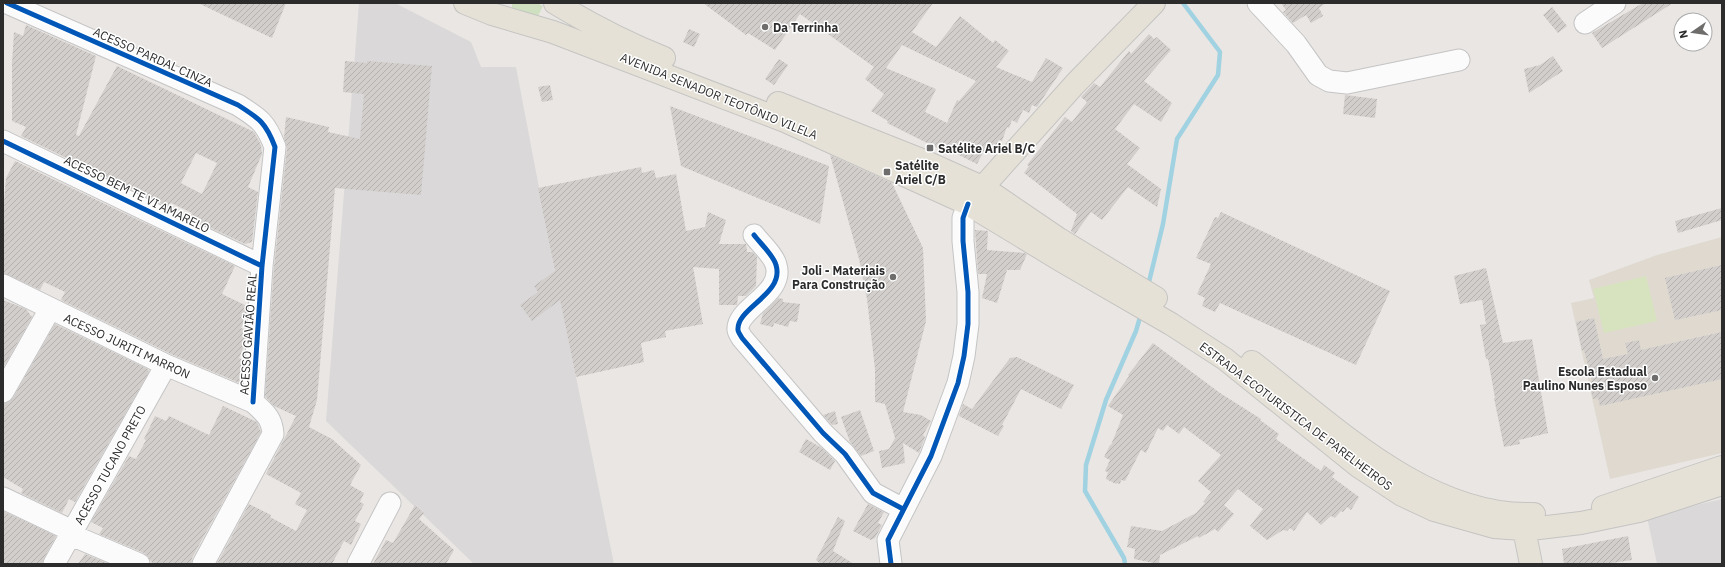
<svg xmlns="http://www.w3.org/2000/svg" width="1725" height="567" viewBox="0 0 1725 567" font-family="'IBM Plex Sans',sans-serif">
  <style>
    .industrial { fill: #dad8d9 }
    .education { fill: #dfd9d0 }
    .grass { fill: #cee0c0 }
    .pitch { fill: #d7e3bf }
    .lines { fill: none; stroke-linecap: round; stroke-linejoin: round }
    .stream { stroke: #a0d2e2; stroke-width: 4.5 }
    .building { fill: url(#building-hatch); fill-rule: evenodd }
    .minor-casing { stroke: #c5c4c5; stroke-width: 23 }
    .major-casing { stroke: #c5c4c2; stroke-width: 24 }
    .minor { stroke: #fcfbfb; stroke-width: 21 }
    .major { stroke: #e5e1d7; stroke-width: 22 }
    .cycleway-casing { stroke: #fff; stroke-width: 8 }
    .cycleway { stroke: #0057b8; stroke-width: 5 }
    .poi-dot { fill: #6e6d6c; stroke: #fff; stroke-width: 1.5 }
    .labels { text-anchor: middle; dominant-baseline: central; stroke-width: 3; stroke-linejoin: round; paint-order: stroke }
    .poi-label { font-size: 12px; font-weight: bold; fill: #2c2c2c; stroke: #fff; text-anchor: start }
    .street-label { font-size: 12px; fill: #2c2c2c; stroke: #fff }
  </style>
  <defs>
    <pattern id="building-hatch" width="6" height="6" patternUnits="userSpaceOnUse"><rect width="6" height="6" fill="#d1cecc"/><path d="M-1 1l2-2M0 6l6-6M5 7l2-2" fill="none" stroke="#b4b1af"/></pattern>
  </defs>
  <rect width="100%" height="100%" fill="#e9e6e3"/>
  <path class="industrial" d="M359,3H395L471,42L481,67H516L560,298L614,564H474L326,421Z
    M1722,499V564H1657L1647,517Z"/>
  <path class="education" d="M1722,237V453L1610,479L1571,303L1594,298L1589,280L1657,255Z"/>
  <path class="grass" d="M512,3H537L543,6L538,16L512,8Z"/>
  <path class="pitch" d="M1646,276L1657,321L1604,333L1593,289Z"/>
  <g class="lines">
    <path class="stream" d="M1148,286L1163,224L1177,139L1218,75L1220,52L1183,3
      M1125,564L1124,558L1085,491L1086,465L1106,400L1136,331L1141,314"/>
  </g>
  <path class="building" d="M198,3H286L272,38Z
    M703,3H933L912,32L936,47L960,16L993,43L995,40L1009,51L996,67L1032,82L1046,58L1063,68L1037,107L1032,105L1029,113L1023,110L1017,123L1012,120L1009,128L1007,127L1002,141L999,140L994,151L986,147L977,164L943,147L941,150L887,123L888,121L871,111L884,94L865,79L874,67L800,14L775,50L748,33L746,35ZM902,45L976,81L959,101L957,100L947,123L925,112L936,89L886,68Z
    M1281,3H1326L1319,8L1323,16L1311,23L1306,15L1293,23L1283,12L1286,10Z
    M1643,3H1673L1602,48L1592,33Z
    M1552,7L1567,26L1558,33L1543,15Z
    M26,25L96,56L76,135L79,136L117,66L254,132L261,145L262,154L248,187L258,192L252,242L245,244L190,218L192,213L171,203L168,207L21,136L26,127L12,121V63L14,32L23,36ZM196,153L217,163L202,194L181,183Z
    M689,29L700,34L694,47L683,42Z
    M1149,34L1154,39L1157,37L1171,50L1144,81L1172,103L1161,122L1134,104L1115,129L1140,148L1127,164L1161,189L1157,207L1128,187L1102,220L1091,212L1075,234L1071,231L1077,214L1024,173L1029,166L1027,165L1065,117L1072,122L1087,102L1081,97L1094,83L1100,87L1129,51L1131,54Z
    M1553,56L1563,71L1529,93L1524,69L1540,65Z
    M779,59L788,65L774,85L765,79Z
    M345,61L367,63V61L432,66L421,195L335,188L317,400L309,427L332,439L361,465L350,485L364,493L360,502L364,504L355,521L361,524L351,545L344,541L332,564H217L249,504L271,515L270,517L296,531L307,510L295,504L301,493L266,474L296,416L274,406L265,396L274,267L287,148L284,138L286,117L329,127L328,132L360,139L364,94L343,92Z
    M550,85L553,100L542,102L538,87Z
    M1345,95L1377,99L1375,118L1343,114Z
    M670,106L829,166L820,224L681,166Z
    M830,155L892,183L923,248L926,321L903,412L921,415L931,421L923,435L925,437L919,453L903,443L905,463L882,468L879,451L889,449L895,438L885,404L875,402V369L867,299L859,259Z
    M15,161L235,266L222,294L247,306V314L241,328L246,330L245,344L239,358L244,361L242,384L171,354L61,300L65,292L44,282L40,290L3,273V214L6,178Z
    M641,167L642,173L654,170L656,178L676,174L686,231L705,227L708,212L726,220L719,244H746L747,252H753L757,257L756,286L746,296H738L737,305H719V269L693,267L703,324L665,331L666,337L641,343L644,362L576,377L560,300L532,321L520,305L538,292L534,286L555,271L538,188Z
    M1722,208V220L1678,233L1675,221Z
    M1221,212L1390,291L1356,365L1220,303L1215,312L1202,306L1205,298L1197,294L1211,264L1196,258L1215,217L1218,218Z
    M975,230L988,231L987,250L1024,253L1027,254L1020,270H1007L997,303L982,298L987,274H978Z
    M1722,265V310L1675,320L1665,278Z
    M1486,268L1503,343L1532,339L1548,433L1519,440L1520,444L1504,447L1494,398H1495L1488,359H1486L1480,325L1486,324L1482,300L1460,304L1454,276Z
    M778,298L783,299V302L800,304L797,322L790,321L788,327L774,323L773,327L760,324L763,313Z
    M3,300L26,309L32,317L3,368Z
    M1594,318L1603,359L1628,354L1625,343L1639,340L1641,350L1722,332V379L1600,406L1598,398L1593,399L1589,382L1592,381L1584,350L1582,351L1576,322Z
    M55,324L148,369L149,372L75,502L69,499L62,513L21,493L23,489L3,477V404L9,402L13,398Z
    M1153,343L1220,393L1261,419L1260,420L1279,434L1276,439L1321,471L1324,465L1335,473L1332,477L1359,497L1351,510L1347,507L1343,512L1341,511L1335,518L1331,516L1321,525L1307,512L1294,531L1290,528L1287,531L1283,530L1267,540L1250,526L1263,509L1238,489L1224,505L1234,514L1218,532L1215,529L1199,538L1198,536L1160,555L1159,564L1134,559L1135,549L1127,547L1131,526L1162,531L1196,513L1205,503L1203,502L1211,492L1198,481L1221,455L1184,427L1179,434L1167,425L1163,431L1158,428L1146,453L1141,450L1125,481L1121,480L1120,484L1117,483L1116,484L1106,479L1108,472L1105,471L1110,460L1104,457L1110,445H1111L1123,415L1108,406L1129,376L1128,375Z
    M1017,357L1074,385L1061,409L1021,389L1002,425L1004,426L998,436L959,416L963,404L972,409L1010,358Z
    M223,406L257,422L261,432L192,558L191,564H153L148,557L144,553L99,534L103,528L91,522L129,456L136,459L146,440L144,439L155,416L166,421L169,416L209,435Z
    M860,410L874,451L861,456L850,442L841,417Z
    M835,411L838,424L832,425L823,415Z
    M806,439L822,448L835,461L830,470L799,452Z
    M868,504L884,512L878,523L882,525L875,538L871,540L853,531Z
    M415,505L424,513L419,519L454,550L446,564H373L386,540L393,543Z
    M3,511L56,536L44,558L42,564H3Z
    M838,517L845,521L833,551L854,564H821L816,560Z
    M1628,536L1632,560L1605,564H1564L1562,549Z
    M85,554L109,564H78Z"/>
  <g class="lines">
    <g class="minor-casing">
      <path id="minor" d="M7,3L238,105C260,119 266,123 275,147L262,266L253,402
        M1258,3L1296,44L1318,75L1329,81L1347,83L1459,60
        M1585,23L1615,3
        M3,141L262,266
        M754,235C760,243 774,256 776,265C785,294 736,308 738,330C738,332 741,336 742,338L823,433L845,454L873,493L903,509
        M3,285L166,365L253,402C265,413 272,418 273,434L203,564
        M3,392L50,309
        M3,498L68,529L76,537L139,564
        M54,564L166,365
        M358,564L390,503
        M891,564L888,540L931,456L958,383L964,356L968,324V292L963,241V218L968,204"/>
    </g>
    <g class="major-casing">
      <path id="major" d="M465,3L492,14L553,32L785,121L968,204L1062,261L1171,324L1225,359L1358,466L1402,495L1434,510L1494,527L1523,529L1539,528L1581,523L1639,511L1722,484
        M555,3C590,24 626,43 664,58
        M778,103L924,161L984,188L1059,239L1156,298
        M973,198L1075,84L1154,3
        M1252,362C1331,423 1426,518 1534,514
        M1603,507L1722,467
        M1521,514L1531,564"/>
    </g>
    <use href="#minor" class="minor"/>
    <use href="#major" class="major"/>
    <g class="cycleway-casing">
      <path id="cycleway" d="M7,3L238,105C260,119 266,123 275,147L262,266L253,402
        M3,141L262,266
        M754,235C760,243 774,256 776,265C785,294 736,308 738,330C738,332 741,336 742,338L823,433L845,454L873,493L903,509
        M891,564L888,540L931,456L958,383L964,356L968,324V292L963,241V218L968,204"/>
    </g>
    <use href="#cycleway" class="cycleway"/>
  </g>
  <g class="poi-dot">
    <circle cx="765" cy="27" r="4"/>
    <rect x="926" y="144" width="8" height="8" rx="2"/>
    <rect x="883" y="168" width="8" height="8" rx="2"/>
    <circle cx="893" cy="277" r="4"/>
    <circle cx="1655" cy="378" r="4"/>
  </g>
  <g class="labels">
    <g class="poi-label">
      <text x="773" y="27">Da Terrinha</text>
      <text x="938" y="148">Satélite Ariel B/C</text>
      <text x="895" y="165">Satélite<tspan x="895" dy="14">Ariel C/B</tspan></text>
      <text x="885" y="270" text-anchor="end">Joli - Materiais<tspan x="885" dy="14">Para Construção</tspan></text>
      <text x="1647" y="371" text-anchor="end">Escola Estadual<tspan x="1647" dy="14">Paulino Nunes Esposo</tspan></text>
    </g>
    <g class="street-label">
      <text transform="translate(153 57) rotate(24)">ACESSO PARDAL CINZA</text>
      <text transform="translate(719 96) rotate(22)">AVENIDA SENADOR TEOTÔNIO VILELA</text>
      <text transform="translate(137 194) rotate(26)">ACESSO BEM TE VI AMARELO</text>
      <text transform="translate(248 334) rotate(-86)">ACESSO GAVIÃO REAL</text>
      <text transform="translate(127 346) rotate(25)">ACESSO JURITI MARRON</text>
      <text transform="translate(1296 416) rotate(37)">ESTRADA ECOTURISTICA DE PARELHEIROS</text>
      <text transform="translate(110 465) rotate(-61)">ACESSO TUCANO PRETO</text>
    </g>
  </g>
  <rect width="1725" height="567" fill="none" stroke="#2c2c2c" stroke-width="8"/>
  <g transform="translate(1693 32) rotate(257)"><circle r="19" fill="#ffffff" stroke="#ababab"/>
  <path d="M0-3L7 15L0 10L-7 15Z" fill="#6e6d6c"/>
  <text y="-6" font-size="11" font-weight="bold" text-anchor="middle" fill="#2c2c2c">N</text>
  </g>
</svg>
